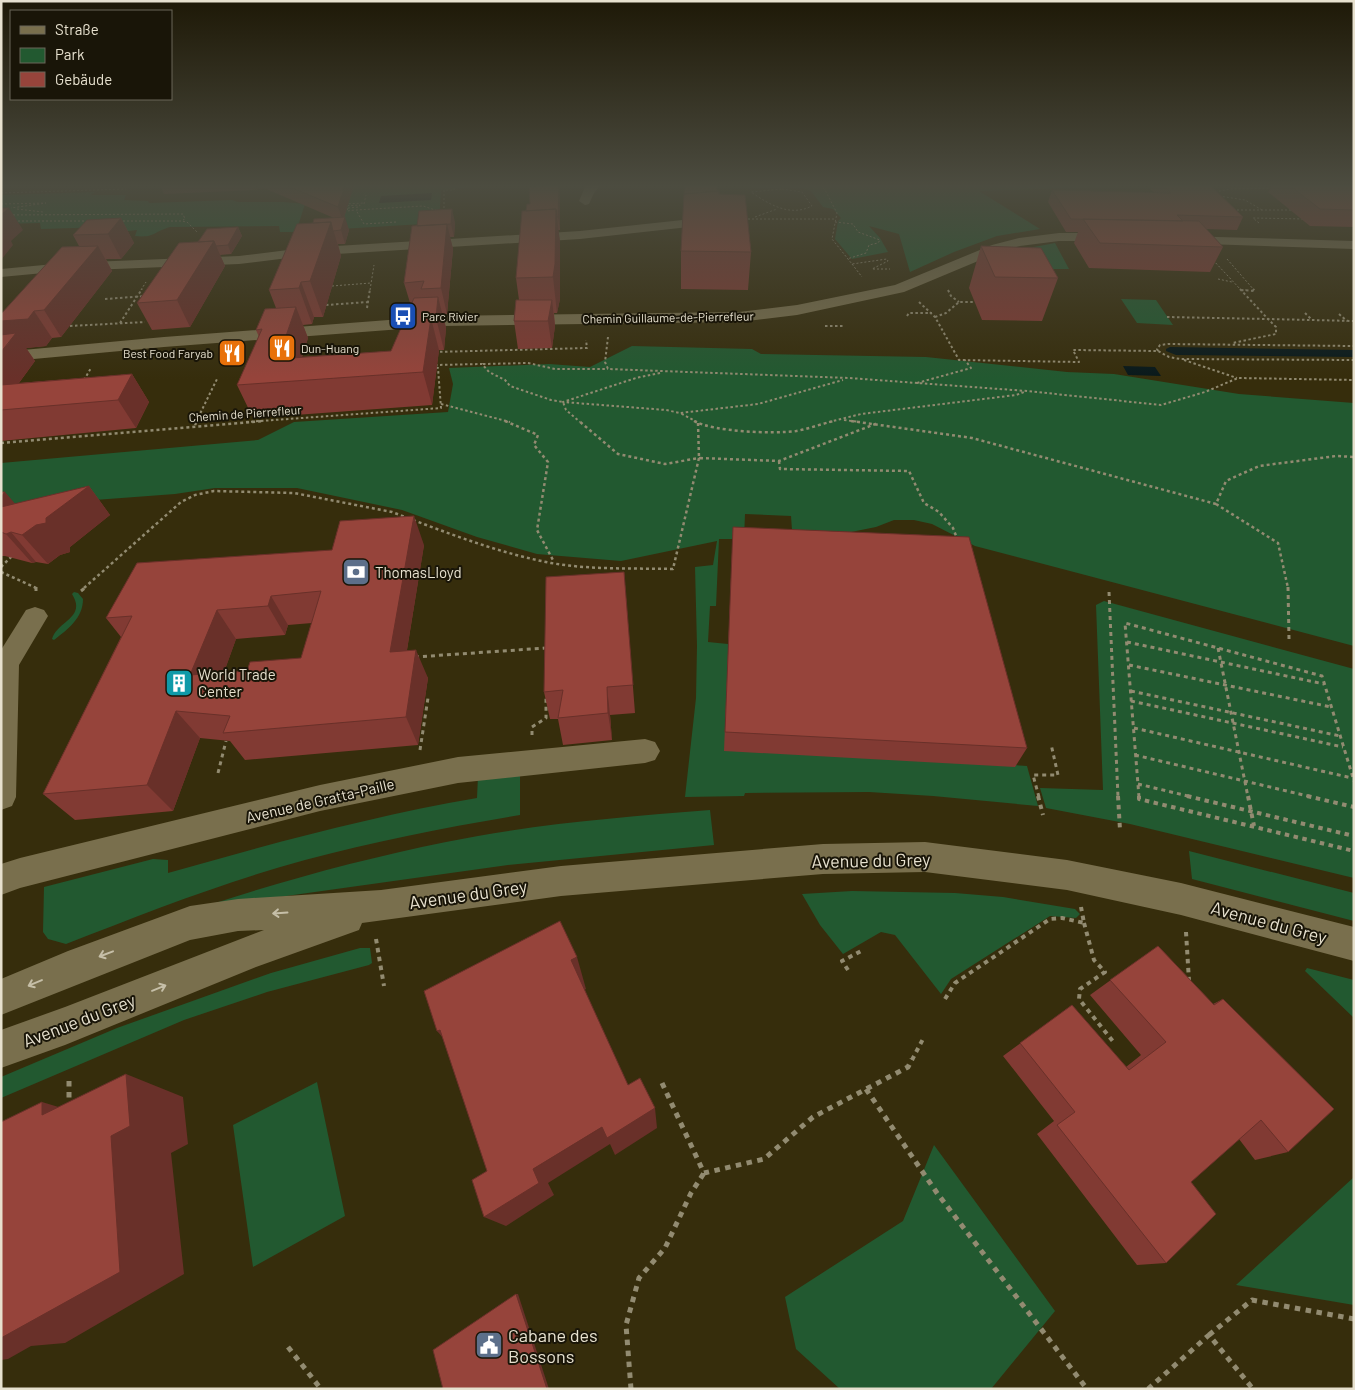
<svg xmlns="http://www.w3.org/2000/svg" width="1355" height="1390" viewBox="0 0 1355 1390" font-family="Barlow,sans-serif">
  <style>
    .green { fill: #225930 }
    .water { fill: #09191b }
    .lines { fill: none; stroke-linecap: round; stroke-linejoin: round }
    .path-far5 { stroke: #928b71; stroke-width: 1; stroke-dasharray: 2 2; stroke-linecap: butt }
    .path-far4 { stroke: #928b71; stroke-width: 2; stroke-dasharray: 2.5 2.5; stroke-linecap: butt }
    .path-far3 { stroke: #928b71; stroke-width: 2.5; stroke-dasharray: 3 3; stroke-linecap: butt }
    .path-far2 { stroke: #928b71; stroke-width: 3; stroke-dasharray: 4 4; stroke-linecap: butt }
    .path-far1 { stroke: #928b71; stroke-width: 4; stroke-dasharray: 4.5 4.5; stroke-linecap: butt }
    .path { stroke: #928b71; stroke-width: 5; stroke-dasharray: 5.5 5.5; stroke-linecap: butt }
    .minor { fill: #796f4d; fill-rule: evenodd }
    .wall { fill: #813a33; fill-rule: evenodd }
    .shaded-wall { fill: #693029 }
    .building { fill: #96443b; stroke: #693029; fill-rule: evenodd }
    .oneway { stroke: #c6bfa8 }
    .labels { text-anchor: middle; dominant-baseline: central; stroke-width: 4; stroke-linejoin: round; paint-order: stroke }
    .far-poi-label { font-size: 12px; fill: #e7e1cf; stroke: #191508; text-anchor: start }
    .far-street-label { font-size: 12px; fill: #e7e1cf; stroke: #191508 }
    .poi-label { font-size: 15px; fill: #e7e1cf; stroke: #191508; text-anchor: start }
    .street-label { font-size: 15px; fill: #e7e1cf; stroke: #191508 }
    .near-street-label { font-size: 18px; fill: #e7e1cf; stroke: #191508 }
    .near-poi-label { font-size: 18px; fill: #e7e1cf; stroke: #191508; text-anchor: start }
  </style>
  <rect width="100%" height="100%" fill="#362d0c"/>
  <path class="green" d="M366,185H484L441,190L439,223L340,229L345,213L314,191Z
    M739,185H1158L979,191L1040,229L997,236L954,252L910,272L899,234L869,226L880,238L888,252L852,259L835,239L838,221L841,218L833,209L823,207L810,190C785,184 764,191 739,185Z
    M95,192L91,195H126L124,200L148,201L149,203L232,200L238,202H284L305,204L296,232H280L279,226L170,227C153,232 155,238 135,236L137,230L105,234L107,227L41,229L40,223L1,224V195Z
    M1055,243L1069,269H1014L1018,250Z
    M1121,299L1156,300L1173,325L1137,323Z
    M632,346L752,349L761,354L926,357L1067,372L1114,374L1239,394L1354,403V646L975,546L932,524L914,520H894L876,527L851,532L792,530L791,516L745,514L744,539H719L716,606H710L708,642L728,644L1014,765L1027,766L1038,806L933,796L869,792L745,793L744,796L685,797L696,698L697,646L695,567L713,565L717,541L621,561L537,554L477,537L402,510L297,488H215L175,494L1,507V463L258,440L294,422L448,412L453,384L449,368L549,364L590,367Z
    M74,592L78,593L83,599C83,618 68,629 54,640L52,639C57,621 87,618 72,594Z
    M1104,601L1354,669V878L1130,824L1046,808L1040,788L1103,790L1096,605Z
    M520,773V815C448,827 376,841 305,860C224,882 145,913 66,944L48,939L43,932L44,887L153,859L168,860V873C270,844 372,816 477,798L478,776Z
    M710,810L714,845L508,865L200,908C281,881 363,859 446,842C533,824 622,817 710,810Z
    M1189,851L1354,893V921L1192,879Z
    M852,891L955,893L1003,897L1075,909L1080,914L1076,918L1050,916L951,979L941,994L895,935L881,932L843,954L820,925L802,894Z
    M360,948H370L372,963L369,965L267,992L184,1020L1,1098V1077L117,1028L271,973Z
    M1307,968L1354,980V1018L1305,971Z
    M317,1082L345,1216L253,1267L233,1125Z
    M934,1145L1055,1311L991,1389H840L796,1349L785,1297L903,1221Z
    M1354,1177V1305L1236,1285Z"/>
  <path class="water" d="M432,193L431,200L379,203L381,196Z
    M1170,347L1354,350V357L1176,355L1166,351V349Z
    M1123,366L1155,367L1161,376L1128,375Z"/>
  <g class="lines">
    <path class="path-far5" d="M820,185L825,190L837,213L832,239L852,264L887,259L888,261L872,269H890
      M782,189L802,192L812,206C790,217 770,205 751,192Z
      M1215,192L1230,189L1273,188
      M1,193L126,189
      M1219,196L1245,200L1262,210
      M1,204L46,203L11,208
      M364,204L366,195
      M348,208L359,207L360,205L344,206V204L364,203
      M348,208L347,211L355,210
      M17,209L43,212
      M1233,210H1291
      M444,212V190H454L455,185
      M1,215L183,214L185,219L183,220
      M755,217L777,209
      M748,219H836
      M14,221H90
      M119,221H181L187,222L197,232
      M396,222L364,224L356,210L423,206L438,211
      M835,222L853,224L858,232L880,240L878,243L869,245L866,253L847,259
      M1259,223L1253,218L1305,219
      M1227,259L1254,290
      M1213,260L1241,290
      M852,264L862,277
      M1218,279L1232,282
      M332,286L371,283
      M141,290L146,282
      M370,290L374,265
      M1241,290H1246"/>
    <path class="path-far4" d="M1240,289L1268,319L1354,321
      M948,290L951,296L959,302
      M1241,290L1255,291L1253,289
      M105,299L146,296
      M919,302L935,317L959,360L1079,362L1073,350L1158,351L1169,357L1180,359L1354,360
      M326,305L368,302
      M367,308L370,289
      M1305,313L1312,320
      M1339,314L1347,321
      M907,316L909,313H932
      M935,317L946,313L959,302H977
      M1167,317L1268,319L1276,327V334L1232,343
      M120,323L142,289
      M70,326L145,322
      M825,326H845
      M608,337L605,362L608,369L849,378L1027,391L1161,405L1205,392L1238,378L1354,380
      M1158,351L1157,349L1160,345L1168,344L1354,346
      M435,352L587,348L586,340
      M1184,360L1237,378
      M483,364L528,363L555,369H608
      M435,365L482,364L489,372L505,380L510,386L551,400L563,402L566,410L580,422
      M660,373L636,378L563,402L666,410L680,413
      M84,380L91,368
      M917,383L971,368L965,360
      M441,404L510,422
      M844,420L860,422
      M196,422L217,379
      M246,422L441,408L438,368L434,367
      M697,422L680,413L758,404L843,380
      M829,422L861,414L1016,395L1024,392"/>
    <path class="path-far3" d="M505,421L538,435L534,445L548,462L537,530L554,562
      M694,421C714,432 773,434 796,431C808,429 821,424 834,421
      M851,421L972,438L1216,504L1226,481L1259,466L1336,456L1354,457
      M698,423L699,458L779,461L878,423
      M195,425L197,421
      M1,443L263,421
      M779,461L780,469L909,471L924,503L939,512L953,528L958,541
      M1216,504L1278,543L1288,588
      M413,520C458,537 504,554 551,563C591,570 632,568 673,569L699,458L665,464L618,454L579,421
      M1,567L13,555
      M1,572L36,588
      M84,588L181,502L195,495L214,491L294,493L392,512L408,518"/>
    <path class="path-far2" d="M36,587V591
      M1288,587L1289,639
      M81,591L86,587
      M1109,592L1118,797
      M1127,642L1324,684
      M1218,648L1248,797
      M415,657L546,648
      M1129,665L1331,707
      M1131,691L1340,736
      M1131,701L1343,747
      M1134,728L1352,778
      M532,735V727L546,718V696
      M420,750L428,698
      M1135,755L1312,797
      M218,773L226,741
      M1138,784L1192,797
      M1039,797L1033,775H1058L1051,744
      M1139,797L1125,623L1322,676L1354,781"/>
    <path class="path-far1" d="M1038,796L1043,815
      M1118,796L1120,830
      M1139,796V799L1354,851
      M1187,796L1354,836
      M1248,796L1254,826
      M1307,796L1354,807
      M1084,923L1094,960L1105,972L1080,989L1079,999L1115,1044
      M1186,932L1189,981
      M376,939L384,986
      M848,970L842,961L863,950
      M945,999L955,983L1050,919L1062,918L1084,923L1081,907
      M912,1060L924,1037"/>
    <path class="path" d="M69,1081V1106
      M662,1083L704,1173L764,1159L813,1117L908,1067L912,1059
      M866,1089L937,1193L1087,1389
      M1209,1335L1252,1300L1354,1319
      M288,1347L321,1389
      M631,1389L626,1325L639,1278L665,1248L691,1193L704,1173
      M1148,1389L1209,1335L1253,1389"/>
    <path class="minor" d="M586,185H598L599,187L594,193L589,204L585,205L579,201Z
      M720,216L725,217L727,220L725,223L580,239L304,256L239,264L65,271L1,277V269L65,263L239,256L304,248L580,231Z
      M1059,233H1114L1121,237L1114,241H1059L1020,246L1002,251L904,292L797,315L739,322L441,326L164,347L1,362V352L164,337L441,316L739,312L797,305L895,285L992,245L1019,238Z
      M1182,236L1354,241V249L1177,243L1175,240L1177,237Z
      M35,607L44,610L48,616L19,665L16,797L12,806L1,810V650L26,610Z
      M645,739L655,742L660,751L655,760L645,763L458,783L320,811L20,888L1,895V864L20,858L320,785L458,757Z
      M925,842L1067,860L1181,883L1354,927V961L1181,915L1067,890L925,872L823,874L561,896L362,923L359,930L256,967L65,1045L1,1068V1030L65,1007L264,930L238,931L190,940L1,1015V979L68,951L190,906L238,899L381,890L561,866L823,844Z"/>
  </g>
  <path class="wall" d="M18,185H63L19,186Z
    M160,185H354L344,217L349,230L345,244H338L341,256L323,317H314L312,324L303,325L308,338L302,357L391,351L411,306L404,283L412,226L455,222L454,237H450L453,249L447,314H443L446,328L444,350H439L432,405L253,418L237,385L259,337L256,330L276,308L269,290L313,223L334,218L264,188L254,190L164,194Z
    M1151,185H1210L1243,217L1237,230L1206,229L1223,247L1210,272L1089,268L1074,243L1078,232H1066L1048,202L1052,190L1154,193L1150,188Z
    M1272,185H1354V227L1310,226L1268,192Z
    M717,191L751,252L748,290L681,289V251Z
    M560,198V230H558L560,242V299L557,313H554L555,326L552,348L518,349L514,321L519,300L516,278L526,211L530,204Z
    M121,218L134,243L121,259H106L112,271L61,337L52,338L46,346L26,348L35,361L19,383L132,374L149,402L136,428L1,441V335L3,334L1,332V314L79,246L73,235Z
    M238,227L242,236L231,254L220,255L225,266L190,327L152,330L137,303L198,242Z
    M981,246L1058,278L1042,321L982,320L969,288Z
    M89,486L110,515L70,547V552L60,555L48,564L36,562L32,563L5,556H1V492L15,504Z
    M733,527L1027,748L1015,767L724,751Z
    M424,545L407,650L428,678L418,745L245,760L230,741L200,738L173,811L75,820L43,794L121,637L106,618ZM312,623L301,658L247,671L224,672L236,639L285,635L288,625Z
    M624,572L635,713L610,715L612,740L563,745L558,719H550L544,692Z
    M1158,946L1213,1004L1223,999L1288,1152L1255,1160L1239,1139L1191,1182L1166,1263L1137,1265L1037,1134L1054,1121L1003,1056L1072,1005L1126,1067L1141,1055L1090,995Z"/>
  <path class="shaded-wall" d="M252,185H263L264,188L254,190Z
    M345,185H354L343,221L338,207Z
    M559,185L560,198V230L558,217Z
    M9,208L23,230L11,241L13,245L1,260V215Z
    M452,209L455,222L454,237L451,224Z
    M556,209L560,242V299L557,313L553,277Z
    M345,217L349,230L345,244L341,230Z
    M121,218L134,243L121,259L108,234Z
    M331,222L341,256L323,317L310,281Z
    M447,224L453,249L447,314L441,288Z
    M238,227L242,236L231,254L228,245Z
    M214,241L225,266L190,327L177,300Z
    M98,246L112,271L61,337L44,310Z
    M301,282L314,317L312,324L299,288Z
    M438,297L446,328L444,350L436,318Z
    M552,300L555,326L552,348L548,321Z
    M296,307L308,338L295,381L278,359Z
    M34,311L52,338L46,346L26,348L35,361L1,407V352L9,343L1,332V321Z
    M431,318L439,350L432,405L423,372Z
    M132,374L149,402L136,428L118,400Z
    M89,486L110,515L70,547V552L60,555L48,564L22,535Z
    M5,492L30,521H1V497Z
    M414,516L424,545L402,680L390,652Z
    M11,532L36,562L32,563L6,534Z
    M271,596L288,625L285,635L268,606Z
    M217,610L236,639L213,703L190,675Z
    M416,650L428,678L418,745L406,717Z
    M607,687L610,715L612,740L608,713Z
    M176,711L200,738L173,811L147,785Z
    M577,957L586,989L581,992L571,960Z
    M440,1030L461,1058L437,1031Z
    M126,1074L183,1097L188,1144L171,1153L184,1274L65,1343L31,1346L8,1359L1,1360V1330L111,1136Z
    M42,1102L108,1122L42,1115Z
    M655,1108L657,1128L615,1155L610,1144L548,1183L554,1195L506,1226L484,1217L533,1169L602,1127Z
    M516,1294H518L549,1389H547Z"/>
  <path class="building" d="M285,185H345L338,207Z
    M559,185L558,217H557L556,209L526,211L527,204H530L529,187Z
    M685,185H717V191L684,194Z
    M1163,185H1210L1243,217L1177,215L1183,221L1071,219L1052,190L1171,193Z
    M1289,185H1354V210L1320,209Z
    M719,191V194L745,195L751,252L681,251L684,194Z
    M1,208H9L1,215Z
    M452,209L451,224L417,226L419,211Z
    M556,209L555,264L553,277L516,278L522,211Z
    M345,217L341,230L333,231L331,222L313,223L314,219Z
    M121,218L108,234L73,235L87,220Z
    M1083,219L1199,221L1223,247L1100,243Z
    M331,222L310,281L301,282L299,288L269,290L297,224Z
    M447,224L441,288L421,289L424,281L404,283L412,226Z
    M238,227L228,245L216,246L214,241L198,242L207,229Z
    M214,241L177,300L137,303L179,243Z
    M98,246L44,310L34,311L28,319L1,321V314L62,247Z
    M981,246L1041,248L1058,278L995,277Z
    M438,297L436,318H431L423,372L237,385L262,329L256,330L265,309L296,307L278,359L391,351L414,298Z
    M516,300H552L548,321H514Z
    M16,333L1,352V335Z
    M132,374L118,400L1,410V385Z
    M89,486L46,518V523L36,525L22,535L11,532L6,534L1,532V507Z
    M1,492H5L1,497Z
    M414,516L390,652L416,650L406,717L223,733L230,716L176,711L147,785L43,794L132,616L106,618L137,563L332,550L340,521ZM321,591L301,658L250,662L247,671L190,675L217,610L268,606L271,596Z
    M733,527L969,537L1027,748L725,732Z
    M624,572L633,685L607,687L608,713L558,718L563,690L544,692L546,577Z
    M560,921L577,957L571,960L628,1085L640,1078L655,1108L607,1138L602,1127L533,1169L539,1183L484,1217L472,1180L487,1171L440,1030L437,1031L424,991Z
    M1158,946L1214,1005L1223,999L1334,1109L1288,1152L1261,1120L1191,1182L1216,1214L1166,1263L1057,1125L1075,1112L1020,1043L1072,1005L1129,1070L1166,1042L1110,980Z
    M126,1074L130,1126L111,1136L120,1272L1,1338V1122L42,1102V1115Z
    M516,1294L547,1389H443L433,1350Z"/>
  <defs><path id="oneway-shaft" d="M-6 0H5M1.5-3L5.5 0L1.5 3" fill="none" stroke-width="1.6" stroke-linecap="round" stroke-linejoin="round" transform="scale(1.25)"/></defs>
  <g class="oneway">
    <use href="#oneway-shaft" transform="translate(280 913) rotate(176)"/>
    <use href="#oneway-shaft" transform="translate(106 954) rotate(159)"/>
    <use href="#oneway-shaft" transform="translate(35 983) rotate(157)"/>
    <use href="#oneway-shaft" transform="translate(159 988) rotate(-22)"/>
  </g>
  <linearGradient id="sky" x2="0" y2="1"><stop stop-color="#1e1907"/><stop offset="0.49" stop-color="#4c4c40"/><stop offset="1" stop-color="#4c4c40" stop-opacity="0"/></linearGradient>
  <rect width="1355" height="379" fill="url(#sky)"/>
  <defs>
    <g id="bus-square" transform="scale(1.4375)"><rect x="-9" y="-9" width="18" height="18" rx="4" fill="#1a4fb4" stroke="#191508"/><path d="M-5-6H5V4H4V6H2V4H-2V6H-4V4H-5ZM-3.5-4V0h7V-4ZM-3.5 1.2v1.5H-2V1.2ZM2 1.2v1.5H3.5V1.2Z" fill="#fff"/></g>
    <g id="restaurant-square" transform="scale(1.4375)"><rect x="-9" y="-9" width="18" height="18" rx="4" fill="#e8710a" stroke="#191508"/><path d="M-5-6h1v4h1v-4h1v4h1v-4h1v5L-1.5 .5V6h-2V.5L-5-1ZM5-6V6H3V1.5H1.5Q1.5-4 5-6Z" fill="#fff"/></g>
    <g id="bank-square" transform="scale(1.4375)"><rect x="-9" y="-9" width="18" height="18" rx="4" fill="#5c6f8a" stroke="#191508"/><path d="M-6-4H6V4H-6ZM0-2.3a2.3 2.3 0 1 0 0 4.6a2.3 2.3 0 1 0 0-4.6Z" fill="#fff"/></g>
    <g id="building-square" transform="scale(1.4375)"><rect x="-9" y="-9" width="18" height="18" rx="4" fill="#0f9aa8" stroke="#191508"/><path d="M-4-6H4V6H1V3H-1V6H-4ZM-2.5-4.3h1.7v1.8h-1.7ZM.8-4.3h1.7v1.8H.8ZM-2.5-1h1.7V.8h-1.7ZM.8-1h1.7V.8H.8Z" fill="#fff"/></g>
    <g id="civic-square" transform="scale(1.4375)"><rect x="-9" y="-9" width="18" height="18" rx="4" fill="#5c6f8a" stroke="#191508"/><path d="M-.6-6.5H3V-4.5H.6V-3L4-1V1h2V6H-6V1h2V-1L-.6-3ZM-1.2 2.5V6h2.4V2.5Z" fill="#fff"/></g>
  </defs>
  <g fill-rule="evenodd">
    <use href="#bus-square" x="403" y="316"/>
    <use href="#restaurant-square" x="282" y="348"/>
    <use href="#restaurant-square" x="232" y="353"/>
    <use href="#bank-square" x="356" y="572"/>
    <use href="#building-square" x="179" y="683"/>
    <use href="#civic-square" x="489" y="1345"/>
  </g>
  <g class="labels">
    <g class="far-poi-label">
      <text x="422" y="316">Parc Rivier</text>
      <text x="301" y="348">Dun-Huang</text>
      <text x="213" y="353" text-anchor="end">Best Food Faryab</text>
    </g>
    <g class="far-street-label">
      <text transform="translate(668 317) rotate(-1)">Chemin Guillaume-de-Pierrefleur</text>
      <text transform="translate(245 413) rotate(-4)">Chemin de Pierrefleur</text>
    </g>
    <g class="poi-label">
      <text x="375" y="572">ThomasLloyd</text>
      <text x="198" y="674">World Trade<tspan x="198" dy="17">Center</tspan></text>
    </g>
    <g class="street-label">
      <text transform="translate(320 800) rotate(-13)">Avenue de Gratta-Paille</text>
    </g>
    <g class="near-street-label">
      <text transform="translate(871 860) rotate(-1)">Avenue du Grey</text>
      <text transform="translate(468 894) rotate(-8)">Avenue du Grey</text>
      <text transform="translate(1269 922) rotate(15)">Avenue du Grey</text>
      <text transform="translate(79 1020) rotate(-21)">Avenue du Grey</text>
    </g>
    <g class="near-poi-label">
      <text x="508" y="1335">Cabane des<tspan x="508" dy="21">Bossons</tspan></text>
    </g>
  </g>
  <rect width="1355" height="1390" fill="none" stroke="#e7e1cf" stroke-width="5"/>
  <rect x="10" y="10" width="162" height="90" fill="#191508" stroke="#6b6758"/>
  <rect x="20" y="26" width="25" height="8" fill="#796f4d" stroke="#6b6758"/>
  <text x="55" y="35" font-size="15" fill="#e7e1cf">Straße</text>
  <rect x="20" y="48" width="25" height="15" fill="#225930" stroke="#6b6758"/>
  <text x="55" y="60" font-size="15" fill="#e7e1cf">Park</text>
  <rect x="20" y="72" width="25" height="15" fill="#96443b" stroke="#6b6758"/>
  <text x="55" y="85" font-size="15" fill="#e7e1cf">Gebäude</text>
</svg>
